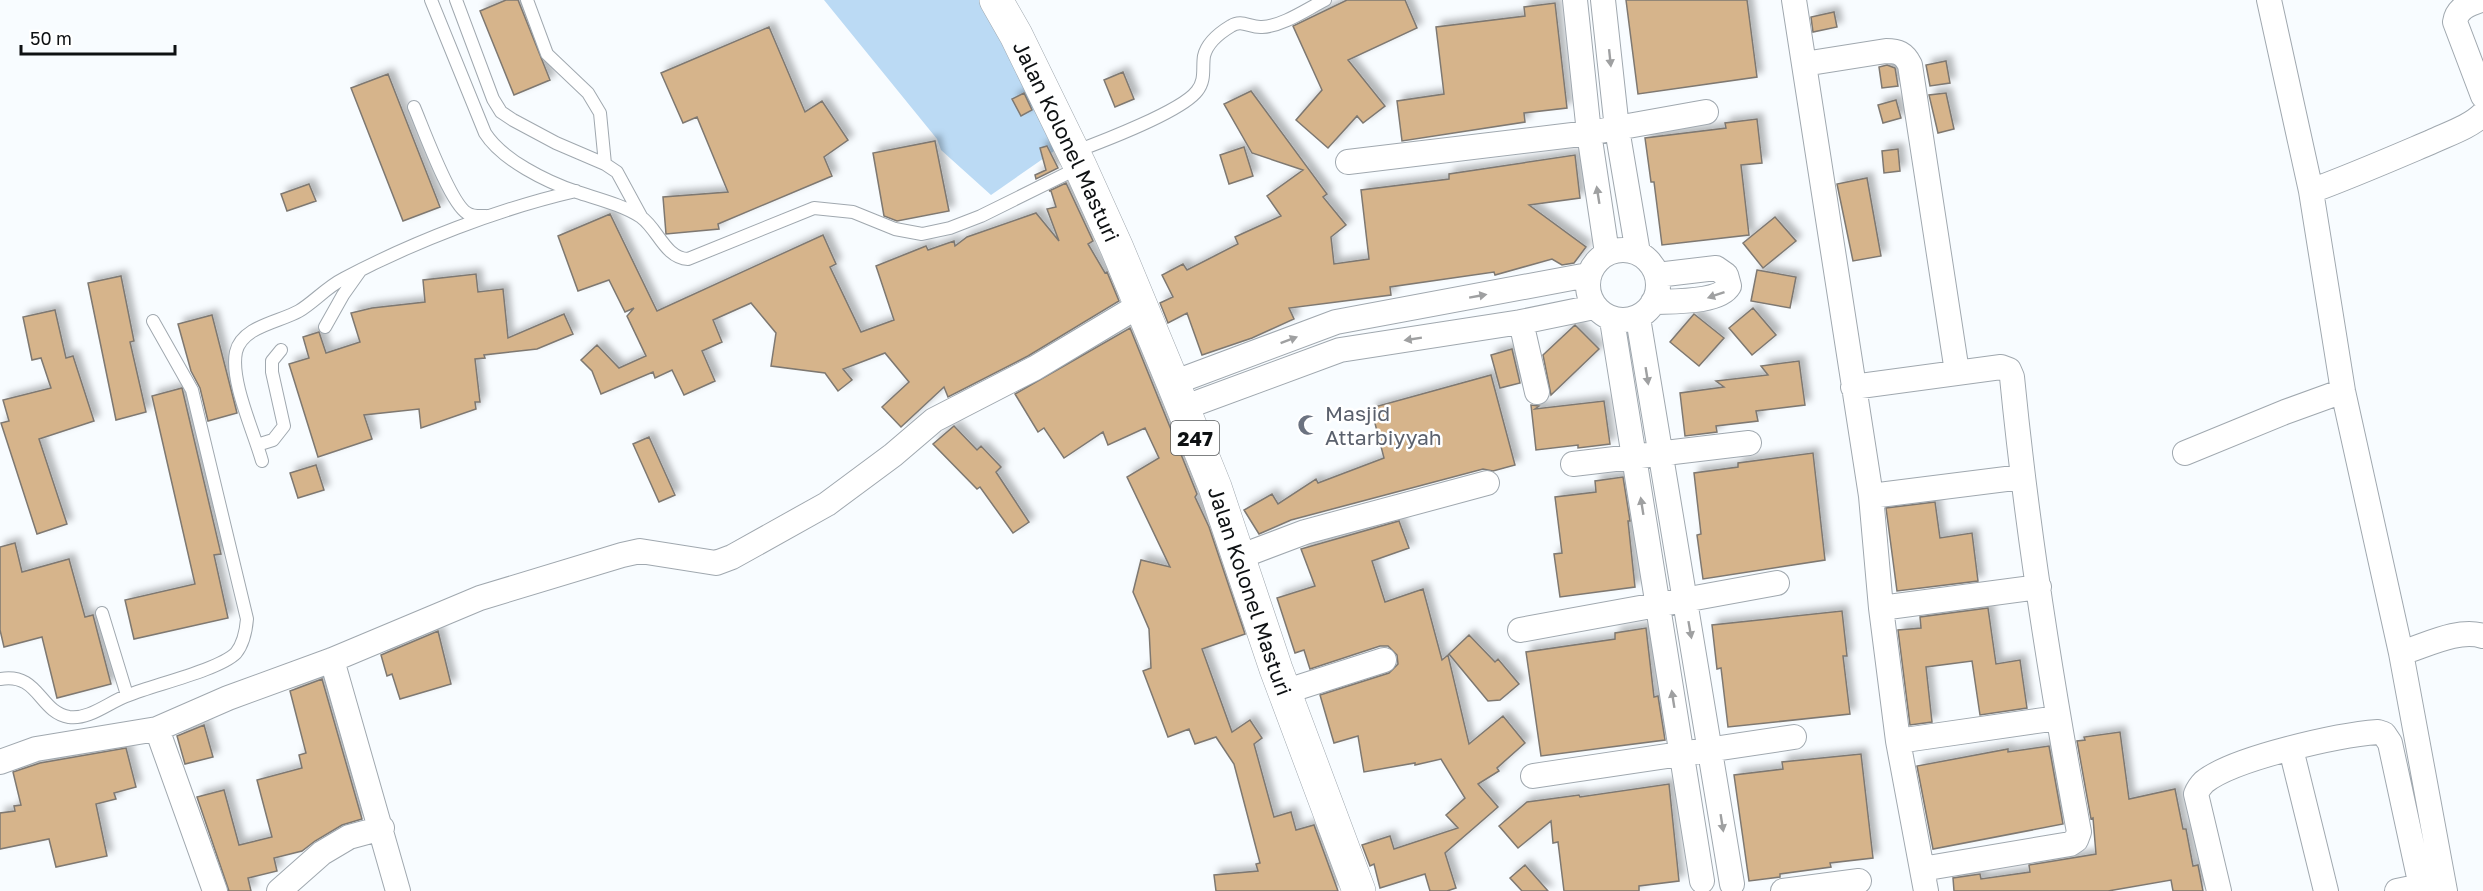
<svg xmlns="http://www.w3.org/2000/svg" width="2483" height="891" viewBox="0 0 2483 891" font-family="'Golos Text',sans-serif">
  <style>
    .green { fill: #bbdaf4 }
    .building { fill: #d6b48b; stroke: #7e7871; stroke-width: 1.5; filter: url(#shadow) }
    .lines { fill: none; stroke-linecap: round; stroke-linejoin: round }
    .service-casing { stroke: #a0a8af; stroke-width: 14 }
    .minor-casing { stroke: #a0a8af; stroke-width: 26 }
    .primary-casing { stroke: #a0a8af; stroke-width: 34 }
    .service { stroke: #fff; stroke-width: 12 }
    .minor { stroke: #fff; stroke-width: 24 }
    .primary { stroke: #fff; stroke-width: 33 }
    .oneway { fill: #9fa0a1 }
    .labels { text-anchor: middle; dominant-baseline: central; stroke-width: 5; stroke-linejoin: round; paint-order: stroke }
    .shield { fill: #fff; stroke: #56585a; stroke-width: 1.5 }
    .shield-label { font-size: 20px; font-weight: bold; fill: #0e1113 }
    .street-label { font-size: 21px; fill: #0e1113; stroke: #fff }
    .worship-label { font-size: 21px; fill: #5b616d; stroke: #fff; text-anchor: start }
  </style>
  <defs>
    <filter id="shadow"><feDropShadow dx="5.5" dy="-5.5" stdDeviation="3" flood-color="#0004"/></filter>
  </defs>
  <rect width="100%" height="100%" fill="#f8fcff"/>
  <path class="green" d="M824,0H984L1060,147L991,195L941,150L937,139Z"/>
  <path class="building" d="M506,0H518L550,80L514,95L480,11Z
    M1347,0H1405L1417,28L1348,60L1385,106L1363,123L1357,116L1328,148L1296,120L1322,90L1293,26Z
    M1626,0H1747L1757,77L1638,94Z
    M1555,3L1567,108L1524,113L1525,122L1402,141L1397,101L1444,94L1436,27L1525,16L1524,7Z
    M1834,12L1837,27L1813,32L1811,17Z
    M769,27L805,112L822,101L848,140L824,157L832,176L718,224L719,229L666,234L663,197L728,192L697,117L683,123L661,73Z
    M1946,61L1950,83L1930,86L1926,65Z
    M1887,65L1895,68L1898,86L1882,88L1879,67Z
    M1123,72L1134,99L1115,107L1104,80Z
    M388,74L440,207L403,221L351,88Z
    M1251,91L1327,194L1323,197L1346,225L1331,237L1334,264L1369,259L1361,190L1449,179V174L1575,155L1580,198L1529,205L1586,247L1574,263L1562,265L1552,259L1495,275L1494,272L1390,287L1391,295L1289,308L1294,319L1252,338L1202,355L1187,313L1168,323L1160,303L1173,297L1162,275L1183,264L1187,270L1238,244L1235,237L1281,216L1267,196L1303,170L1252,153L1224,104Z
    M1024,93L1032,110L1021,116L1012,99Z
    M1946,93L1954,129L1938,133L1929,95Z
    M1896,100L1901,118L1883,123L1878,105Z
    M1757,119L1762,163L1741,165L1749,235L1662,245L1654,182H1651L1645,138L1726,128L1725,123Z
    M935,141L949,211L897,221L884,216L873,153Z
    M1047,146L1058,168L1036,179L1035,175L1046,170L1040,148Z
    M1244,147L1253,176L1229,184L1220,155Z
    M1898,149L1900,171L1884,173L1882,151Z
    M1867,178L1881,256L1853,261L1837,184Z
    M1066,183L1093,241L1088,244L1105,273L1107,272L1119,301L1028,356L948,397L944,387L901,427L882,407L909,382L885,353L843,369L852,380L838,391L825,373L771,366L776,333L751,303L713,320L722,342L702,351L715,381L684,395L672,370L655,378L653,372L601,394L592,371L581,360L597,345L619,368L646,356L627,316L634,308L625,312L609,280L578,291L558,236L610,214L657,311L823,235L836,264L830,267L861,332L894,320L876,266L926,246L928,250L954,241L955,246L967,237L1036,213L1059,241L1047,209L1056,207L1051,191H1049Z
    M309,184L316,201L287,211L281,194Z
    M1775,217L1796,241L1763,268L1743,243Z
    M1757,270L1796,277L1790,308L1751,301Z
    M476,274L478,292L503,289L508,338L564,314L573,334L537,349L484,355L485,358L475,359L480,402H475L476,409L421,428L419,409L364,415L372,439L318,457L289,364L309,358L303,337L319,332L326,353L360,342L351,313L372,308L425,302L423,280Z
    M121,276L134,341L130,342L146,412L116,420L88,283Z
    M1753,308L1776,335L1752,355L1729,328Z
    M55,310L66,358L73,356L94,421L39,439L67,524L37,534L1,423L9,421L3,400L51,388L41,358L32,360L23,317Z
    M1694,314L1724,338L1699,366L1670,342Z
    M212,315L237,413L208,421L200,388L191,371L178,324Z
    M1575,325L1599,349L1551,395L1543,355Z
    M1130,328L1197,494L1195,497L1209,527L1245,634L1202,649L1232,732L1250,720L1262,738L1254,744L1274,817L1291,812L1296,830L1314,825L1338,891H1216L1214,875L1258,871L1256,864L1260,863L1234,764L1216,737L1195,744L1189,729L1168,737L1143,671L1151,668L1149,629L1133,592L1141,560L1170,567L1127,477L1159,458L1145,428L1108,445L1103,432L1064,458L1044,428L1038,432L1015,394Z
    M1512,349L1520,383L1500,388L1491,355Z
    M1799,361L1805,405L1756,411L1758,421L1716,426L1717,432L1685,436L1680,393L1724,387L1716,381L1768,375L1761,366Z
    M1491,375L1515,465L1493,471L1483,469L1291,520L1259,534L1244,510L1272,494L1278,504L1316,479L1318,483L1384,458L1371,408Z
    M182,388L221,554L214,555L228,618L134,639L125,600L195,584L152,396Z
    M1604,401L1610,444L1578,448V445L1536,450L1531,405L1539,406L1535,409Z
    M954,426L977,450L981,446L1001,467L996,472L1029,522L1013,533L980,487L977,489L933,444Z
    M649,437L675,495L659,502L633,444Z
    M1813,453L1825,560L1703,579L1697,535L1701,534L1694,473L1738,467V463Z
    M316,465L324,490L298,498L290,473Z
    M1623,477L1630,521H1628L1635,587L1560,597L1554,554L1562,553L1555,497L1596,492L1595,481Z
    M1935,502L1940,538L1972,533L1978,581L1897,591L1886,508Z
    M1399,521L1409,548L1372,561L1385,602L1423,589L1442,660L1448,655L1469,744L1503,716L1525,743L1497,768L1499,771L1478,784L1498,807L1445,853L1456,888L1447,891H1430L1425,874L1380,888L1374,864L1370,866L1362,845L1390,836L1394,849L1458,828L1446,815L1465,798L1441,759L1415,765V763L1364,772L1358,736L1334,743L1320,695L1389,673L1398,664L1397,655L1388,646H1380L1310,669L1304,650L1295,653L1277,598L1315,586L1301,549Z
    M15,543L22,572L69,559L85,617L93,615L111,684L57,698L42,637L4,647L0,630V547Z
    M1988,608L1996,664L2020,660L2027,708L1980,715L1972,661L1926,667L1932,722L1910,725L1898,630L1921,628L1920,617Z
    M1842,611L1847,656H1843L1850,714L1728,727L1721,668L1717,669L1712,625Z
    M1646,628L1654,697L1658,696L1665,740L1541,756L1526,652L1615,639V633Z
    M438,631L451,684L400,699L392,674L387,676L381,655Z
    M1469,635L1495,662L1498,659L1519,684L1500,700L1488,701L1449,654Z
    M322,679L362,819L342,825L315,841L302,851L274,858L277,871L248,878L251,891H229L197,797L224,790L239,845L272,837L257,780L302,768L299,755L306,753L290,691Z
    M204,725L213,757L185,764L177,736Z
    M2120,732L2129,799L2175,789L2183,829H2186L2193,866L2198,865L2203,891H2173L2171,880L2108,891H1954L1953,878L1980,874L1981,879L2030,872L2029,865L2096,854L2093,818L2091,819L2077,741L2085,740L2084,737Z
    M2049,746L2063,824L1933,849L1917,766L2008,749V752Z
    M126,748L136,787L114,793L116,799L96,804L107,856L56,867L49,839L0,849V813L15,811L14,806L21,805L13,772L40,763Z
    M1861,754L1873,858L1830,863L1831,867L1780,874V877L1749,881L1734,775L1783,769L1782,762Z
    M1669,784L1679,881L1639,886V891H1564L1558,842L1553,843L1551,821L1518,848L1499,826L1527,802L1579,795L1580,797Z
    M1525,865L1548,891H1522L1510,878Z"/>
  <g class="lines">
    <g class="service-casing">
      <path id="service" d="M431,0L485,133C502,160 547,182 577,192C598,199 623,205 641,217C658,229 665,258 688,259L814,208L853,212L895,229L922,234L950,228L981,216L1080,167
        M456,0L493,99L501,112L513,120L556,143L605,164L617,172L642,218
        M527,0L547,54L588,93L600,113L605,164
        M414,107C423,128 450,203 467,213C473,217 479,216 486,216
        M1074,152C1101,142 1182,111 1197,91C1206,80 1202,68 1204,56C1207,43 1221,32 1231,26C1242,19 1250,28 1262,27C1283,26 1307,9 1325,0
        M325,327L343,295L360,271
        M257,445L273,440L284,426L272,372V361L281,350
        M262,461C254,432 230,381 236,352C242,326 280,322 299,311C314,302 327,287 343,279C413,242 498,209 576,191
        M102,613L127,695
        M0,679C39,672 39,712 69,717C90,720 110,701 129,695C153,685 219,670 236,653C244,643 246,631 247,619L192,390L153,321"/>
    </g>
    <g class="minor-casing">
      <path id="minor" d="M1575,0L1589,133L1607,253
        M1603,0L1617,129L1638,253
        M1794,0L1871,496L1881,608L1898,741L1926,891
        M2269,0L2311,191L2343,391L2401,653L2445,891
        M2481,0C2469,4 2457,8 2455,22L2483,96
        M1804,64L1886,51C1898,51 1904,53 1910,65L1957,372
        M1348,162L1589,133L1706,112
        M2311,191C2352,176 2391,159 2431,142C2448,134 2470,127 2483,114
        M1588 285a35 35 0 1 1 70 0a35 35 0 1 1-70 0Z
        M1653,302C1673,301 1719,303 1729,286L1726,275L1716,268L1657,275
        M1638,318L1732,884
        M1612,320L1702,881
        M1521,322L1537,392
        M1173,383L1336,322L1588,275
        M1853,387L2001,367L2009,370L2012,377C2027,530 2051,682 2079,832L2076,840L2070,844L1922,869
        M1183,408L1340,350L1521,322L1594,307
        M2185,453L2285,412L2343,391
        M1573,464L1749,443
        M1871,496L2022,477
        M1239,557L1305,532L1487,483
        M1881,608L2039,587
        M1520,630L1777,583
        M2401,653C2425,646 2458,628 2483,636
        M332,660L398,891
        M1284,692L1384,660
        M157,729L215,891
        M1898,741L2058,718
        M2291,749L2326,891
        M0,762L36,749L157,729L228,698L332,660L480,598L622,555L640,551L716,563L732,557L827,504L893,455L934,420L1035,368L1140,305
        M1533,776L1794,737
        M279,891L322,853L349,837L382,828
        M1783,891L1859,881
        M2219,891L2196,794C2198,789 2200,786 2204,782C2234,758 2338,735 2378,732L2384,734L2390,743L2422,891
        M2397,891L2421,886"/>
    </g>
    <g class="primary-casing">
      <g id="primary">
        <path id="s1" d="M996,0L1016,35L1080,166L1117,248L1173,383L1215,487L1276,669L1359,891"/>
      </g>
    </g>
    <use href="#service" class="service"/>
    <use href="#minor" class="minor"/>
    <use href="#primary" class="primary"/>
  </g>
  <defs><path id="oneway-solid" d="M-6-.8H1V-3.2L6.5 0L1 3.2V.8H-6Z" transform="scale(1.5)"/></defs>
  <g class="oneway">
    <use href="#oneway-solid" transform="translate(1610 58) rotate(84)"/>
    <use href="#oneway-solid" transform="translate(1598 195) rotate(-99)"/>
    <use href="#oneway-solid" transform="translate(1716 295) rotate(161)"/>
    <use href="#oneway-solid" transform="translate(1478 296) rotate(-10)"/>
    <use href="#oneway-solid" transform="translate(1413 339) rotate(171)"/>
    <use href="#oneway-solid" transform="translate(1289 340) rotate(-21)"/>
    <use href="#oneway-solid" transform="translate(1647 376) rotate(81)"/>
    <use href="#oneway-solid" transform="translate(1642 506) rotate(-99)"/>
    <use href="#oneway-solid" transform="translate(1690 630) rotate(80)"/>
    <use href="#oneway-solid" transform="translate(1673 699) rotate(-99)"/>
    <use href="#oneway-solid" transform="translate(1722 823) rotate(81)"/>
  </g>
  <defs>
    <g id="mosque-bare" transform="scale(1.62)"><path d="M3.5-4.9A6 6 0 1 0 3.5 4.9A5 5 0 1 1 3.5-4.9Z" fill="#6b7280" stroke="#fff" stroke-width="2.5" paint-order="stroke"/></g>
  </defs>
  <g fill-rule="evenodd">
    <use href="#mosque-bare" x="1308" y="425"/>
  </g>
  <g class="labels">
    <rect class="shield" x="1171" y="421" width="48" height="34" rx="4.5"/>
    <g class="shield-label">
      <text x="1195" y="438">247</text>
    </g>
    <g class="street-label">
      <text stroke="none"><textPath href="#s1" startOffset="158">Jalan Kolonel Masturi</textPath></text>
      <text stroke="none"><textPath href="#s1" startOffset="644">Jalan Kolonel Masturi</textPath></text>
    </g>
    <g class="worship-label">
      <text x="1325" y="413">Masjid<tspan x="1325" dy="24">Attarbiyyah</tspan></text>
    </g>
  </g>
  <path d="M21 45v9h154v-9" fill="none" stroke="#0e1113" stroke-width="3"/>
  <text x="30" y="45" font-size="18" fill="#0e1113" stroke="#ffffff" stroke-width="4.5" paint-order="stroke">50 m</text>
</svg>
